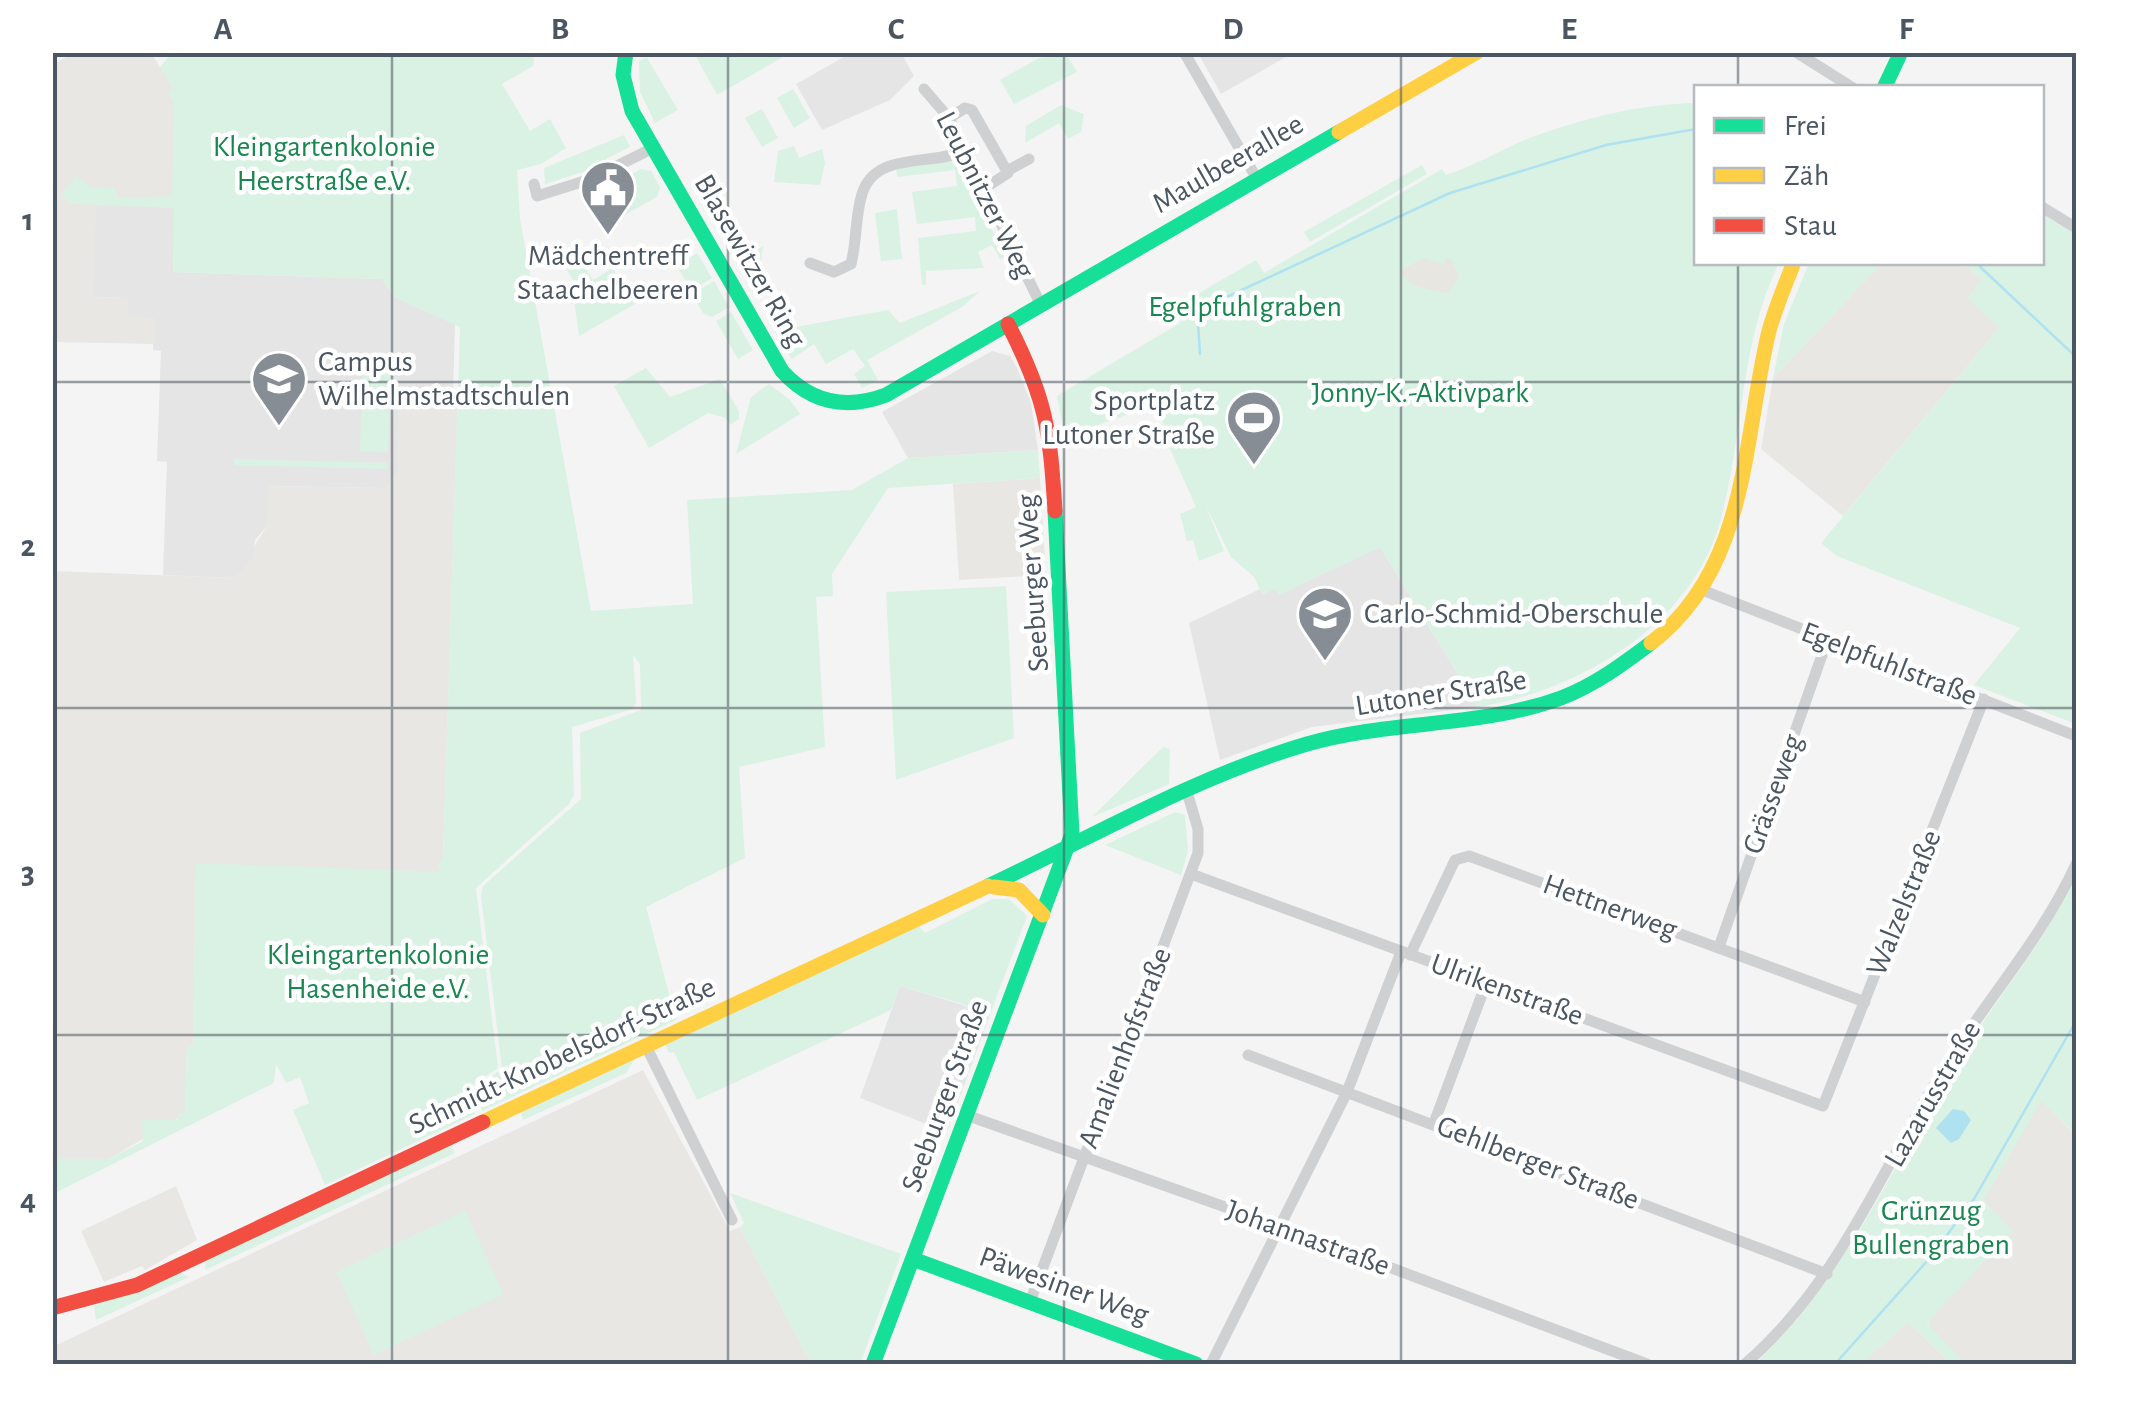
<svg xmlns="http://www.w3.org/2000/svg" width="2129" height="1417" viewBox="0 0 2129 1417" font-family="'Alegreya Sans',sans-serif">
  <style>
    .commercial { fill: #e8e7e3 }
    .education { fill: #e6e5e6 }
    .green { fill: #d9f2e3 }
    .sand { fill: #e7e6e1 }
    .water { fill: #aee2f0 }
    .lines { fill: none; stroke-linecap: round; stroke-linejoin: round }
    .stream { stroke: #aee2f0; stroke-width: 2.5 }
    .street { stroke: #ced0d2; stroke-width: 11 }
    .fast { stroke: #16e098; stroke-width: 15 }
    .slow { stroke: #ffcf43; stroke-width: 15 }
    .jam { stroke: #f24e42; stroke-width: 15 }
    .grid { fill: none; stroke: #4a5661; stroke-width: 2.5; stroke-opacity: 0.55 }
    .labels { text-anchor: middle; dominant-baseline: central; stroke-width: 9; stroke-linejoin: round; paint-order: stroke }
    .park-label { font-size: 30px; fill: #17864f; stroke: #fff }
    .street-label { font-size: 30px; fill: #4a5661; stroke: #fff }
    .poi-label { font-size: 30px; fill: #4a5661; stroke: #fff; text-anchor: start }
    .neatline { fill: none; stroke: #4a5661; stroke-width: 4 }
    .grid-label { font-size: 32px; text-anchor: middle; font-weight: bold; fill: #4a5661 }
  </style>
  <rect width="100%" height="100%" fill="#f4f4f4"/>
  <path class="commercial" d="M74,53H151L160,67L180,68L175,208L94,297L129,298L154,317L153,344L53,342V64Z
    M1882,263H1963L1982,280L1999,328L1843,516L1761,449L1773,378Z
    M400,393L458,395L443,859L438,865L442,872L196,876L193,1046L187,1047L185,1114L109,1159H53V571L234,578L267,526V486L384,488L398,471Z
    M1040,478L1046,575L959,580L953,484Z
    M643,1070L730,1231L740,1227L805,1353L816,1364H53L52,1347Z
    M2041,1100L2076,1136V1364H1966L1929,1327L1928,1319L2012,1231L1983,1201Z
    M176,1186L197,1240L145,1270L142,1266L104,1282L81,1231Z
    M1908,1322L1951,1364H1861Z"/>
  <path class="education" d="M851,53H901L914,76L890,100L822,130L796,84Z
    M1293,53L1221,94L1198,53V52Z
    M96,205L175,208L173,272L382,279L394,297L455,324L453,395L400,394L398,471L385,488L268,486L267,526L255,540L253,558L234,578L163,575L167,462L157,461L161,351L153,350L154,318L128,316V298L93,297Z
    M992,351L1010,356L1017,368L1031,403L1038,450L908,458L882,412Z
    M1380,547L1478,707L1312,727L1220,760L1189,623L1260,589L1263,594L1275,588L1279,594Z
    M900,986L963,1005L989,1017L947,1132L860,1098Z"/>
  <path class="green" d="M506,53L509,56L531,53L534,59L533,66L502,84L530,131L550,119L566,148L541,164L517,170L520,219L591,611L693,604L687,500L852,490L908,458L1038,450L1040,478L888,488L832,574L833,596L816,597L825,747L739,767L745,858L646,907L676,1020L482,1111L476,1087L502,1069L481,896L483,886L581,799L580,733L641,710L640,664L633,655L636,703L633,709L572,727L574,795L569,804L476,888L498,1068L467,1089L475,1114L325,1185L293,1110L309,1103L300,1077L286,1083L276,1064L274,1083L53,1194V1159H109L143,1141L142,1120H177L178,1113H185L187,1046H193L196,863L442,872L438,865L443,858L460,327L394,297L382,279L173,272L174,208L72,204L61,195L76,175L91,187L113,188L120,198L172,196L174,104L168,93L173,89L160,67L172,53Z
    M694,53V52L790,53L717,95Z
    M1067,55L1077,72L1014,104L1000,80L1039,58Z
    M647,58L678,110L655,123L640,92L639,61Z
    M793,89L810,118L794,128L777,98Z
    M1696,103V262L1779,263C1739,344 1744,436 1720,522C1691,626 1578,691 1478,707L1380,547L1279,595L1275,589L1262,594L1254,577L1231,557L1205,504L1224,551L1199,561L1193,540L1187,541L1180,514L1196,507L1166,440L1159,403L1065,437L1057,396L1180,323L1194,296L1256,260L1264,273L1442,169L1446,175C1478,165 1506,146 1538,135C1589,117 1642,104 1696,103Z
    M1061,105L1084,114L1081,132L1068,139L1059,123L1025,143L1026,126Z
    M762,109L778,138L762,147L745,118Z
    M624,135L630,147L606,159L608,164L545,184L544,168Z
    M794,146L799,158L822,149L825,163L820,185L774,182L778,151Z
    M958,158L964,170L959,171L961,177L966,176L1005,257L1000,259L992,245L978,252L984,268L926,271V285H922L918,238L976,231L975,217L917,224L912,192L957,186L955,170L897,177L896,168Z
    M1422,165L1427,174L1310,242L1304,232Z
    M641,169L651,171L660,187L657,197L623,216L615,214L606,198L607,188Z
    M897,209L902,259L881,261L875,213Z
    M2042,214L2076,235V724L1974,685L2020,628L1837,556L1821,543L1999,328L1967,298L1982,280L1963,263L2042,262Z
    M763,246L756,297H755L736,263Z
    M697,253L712,278L691,291L677,266Z
    M579,256L593,280L613,268L635,304L579,336L573,292L578,289L564,265Z
    M1809,263H1882L1773,378L1784,324Z
    M714,281L729,307L712,317L703,313L692,294Z
    M980,291L962,307L867,360L878,380L862,388L854,374L865,366L853,349L826,364L814,344L792,359L774,331L888,310L900,323Z
    M731,312L753,350L738,359L716,321Z
    M363,365L391,366L388,452L360,451Z
    M646,368L670,397L720,379L739,411V419L730,425L726,418L708,413L649,448L614,386Z
    M769,384L790,400L800,414L736,454L751,397Z
    M234,459L387,463V469L234,465Z
    M1006,586L1014,738L896,780L886,592Z
    M1163,747L1170,749L1169,784L1092,817Z
    M1175,812L1185,815L1188,851L1181,875L1105,845Z
    M2076,878V1135L2041,1101L1984,1200L2013,1231L1927,1323L1966,1364H1951L1908,1322L1861,1364H1755C1851,1271 1884,1179 1952,1069C1992,1005 2042,945 2076,878Z
    M992,899H1009L1027,916L989,1017L963,1004L900,986L891,1010L697,1100L674,1052L669,1053L665,1044L918,925L925,933Z
    M635,1058L626,1073L523,1120L521,1112Z
    M451,1145L455,1153L205,1270L206,1259Z
    M730,1193L901,1254L860,1364H816L805,1353L740,1227L744,1223Z
    M465,1211L504,1294L374,1355L336,1272Z
    M180,1272L189,1277L96,1320L94,1306Z"/>
  <path class="sand" d="M1424,258L1443,264L1446,258L1451,259L1459,277L1447,294L1412,285L1399,271Z"/>
  <path class="water" d="M1953,1109L1964,1111L1971,1120L1959,1139L1951,1143L1936,1128Z"/>
  <g class="lines">
    <path class="stream" d="M1975,262L2076,357
      M1200,354L1198,323L1203,308L1450,193L1606,145L1696,129
      M1835,1364L1929,1259L1974,1199L2076,1021"/>
    <path class="street" d="M1184,52L1257,179
      M1796,52L1853,88
      M924,89L949,118L1041,305
      M949,118L965,108L972,110L1008,173L982,190
      M1007,171L1029,159
      M534,184L537,196L591,179L653,148
      M2042,207L2076,228
      M810,263L834,272L851,264C857,241 855,216 862,194C875,151 931,166 964,151
      M1702,590L2076,736
      M1191,874L1823,1106L1984,699
      M1719,947L1827,641
      M1410,955L1455,860L1469,856L1865,1002
      M646,1046L732,1220
      M1248,1055L1827,1274
      M966,1115L1293,1231L1647,1364
      M1434,1123L1487,981
      M1030,1302L1198,853V829L1187,792
      M1211,1364L1347,1092L1401,952
      M1745,1364C1841,1281 1882,1167 1948,1062C1989,997 2044,935 2076,864"/>
    <path class="fast" d="M626,52L623,75L632,111L782,371C811,403 846,410 886,395L1339,132
      M1884,88L1901,52
      M988,886C1092,837 1197,776 1307,744C1390,720 1479,728 1561,698C1595,685 1623,664 1651,643
      M913,1259L1196,1364
      M873,1364L1072,834L1055,511"/>
    <path class="slow" d="M1339,132L1477,52
      M1651,643C1748,569 1743,442 1768,335C1774,310 1785,286 1794,262
      M994,887L1019,890L1043,915
      M483,1122L988,886"/>
    <path class="jam" d="M1008,324C1046,398 1050,429 1055,511
      M52,1308L137,1285L483,1122"/>
  </g>
  <path class="grid" d="M392,52V1364M728,52V1364M1064,52V1364M1401,52V1364M1738,52V88M1738,262V1364M52,382H2076M52,708H2076M52,1035H2076"/>
  <defs>
    <g id="civic-pin" transform="scale(2.875)"><path d="M0 17L-7.5 6A9.5 9.5 0 1 1 7.5 6Z" fill="#868d94" stroke="#fff"/><path d="M-.6-6.5H3V-4.5H.6V-3L4-1V1h2V6H-6V1h2V-1L-.6-3ZM-1.2 2.5V6h2.4V2.5Z" fill="#fff"/></g>
    <g id="school-pin" transform="scale(2.875)"><path d="M0 17L-7.5 6A9.5 9.5 0 1 1 7.5 6Z" fill="#868d94" stroke="#fff"/><path d="M0-5L7-2L0 1L-7-2ZM-4 1L0 2.5L4 1V4Q0 6-4 4Z" fill="#fff"/></g>
    <g id="stadium-pin" transform="scale(2.875)"><path d="M0 17L-7.5 6A9.5 9.5 0 1 1 7.5 6Z" fill="#868d94" stroke="#fff"/><path d="M0-5a6.5 5 0 1 0 0 10a6.5 5 0 1 0 0-10ZM-3.5-1.8h7v3.6h-7Z" fill="#fff"/></g>
  </defs>
  <g fill-rule="evenodd">
    <use href="#civic-pin" x="608" y="188"/>
    <use href="#school-pin" x="279" y="379"/>
    <use href="#stadium-pin" x="1254" y="418"/>
    <use href="#school-pin" x="1325" y="614"/>
  </g>
  <g class="labels">
    <g class="park-label">
      <text x="324" y="147">Kleingartenkolonie<tspan x="324" dy="34">Heerstraße e.V.</tspan></text>
      <text x="1245" y="307">Egelpfuhlgraben</text>
      <text x="1420" y="393">Jonny-K.-Aktivpark</text>
      <text x="378" y="955">Kleingartenkolonie<tspan x="378" dy="34">Hasenheide e.V.</tspan></text>
      <text x="1931" y="1211">Grünzug<tspan x="1931" dy="34">Bullengraben</tspan></text>
    </g>
    <g class="street-label">
      <text transform="translate(1228 164) rotate(-30)">Maulbeerallee</text>
      <text transform="translate(985 195) rotate(63)">Leubnitzer Weg</text>
      <text transform="translate(750 261) rotate(60)">Blasewitzer Ring</text>
      <text transform="translate(1033 583) rotate(-94)">Seeburger Weg</text>
      <text transform="translate(1889 664) rotate(21)">Egelpfuhlstraße</text>
      <text transform="translate(1441 693) rotate(-9)">Lutoner Straße</text>
      <text transform="translate(1773 794) rotate(-70)">Grässeweg</text>
      <text transform="translate(1904 903) rotate(-68)">Walzelstraße</text>
      <text transform="translate(1610 907) rotate(20)">Hettnerweg</text>
      <text transform="translate(1507 990) rotate(20)">Ulrikenstraße</text>
      <text transform="translate(1125 1048) rotate(-69)">Amalienhofstraße</text>
      <text transform="translate(562 1056) rotate(-25)">Schmidt-Knobelsdorf-Straße</text>
      <text transform="translate(1933 1094) rotate(-60)">Lazarusstraße</text>
      <text transform="translate(945 1096) rotate(-70)">Seeburger Straße</text>
      <text transform="translate(1538 1163) rotate(21)">Gehlberger Straße</text>
      <text transform="translate(1308 1238) rotate(20)">Johannastraße</text>
      <text transform="translate(1064 1286) rotate(20)">Päwesiner Weg</text>
    </g>
    <g class="poi-label">
      <text x="608" y="256" text-anchor="middle">Mädchentreff<tspan x="608" dy="34">Staachelbeeren</tspan></text>
      <text x="318" y="362">Campus<tspan x="318" dy="34">Wilhelmstadtschulen</tspan></text>
      <text x="1215" y="401" text-anchor="end">Sportplatz<tspan x="1215" dy="34">Lutoner Straße</tspan></text>
      <text x="1364" y="614">Carlo-Schmid-Oberschule</text>
    </g>
  </g>
  <rect width="2129" height="1417" fill="none" stroke="#ffffff" stroke-width="110"/>
  <rect x="1694" y="85" width="350" height="180" fill="#ffffff" stroke="#b7bbc0" stroke-width="2.5"/>
  <rect x="1714" y="118" width="50" height="15" fill="#16e098" stroke="#b7bbc0" stroke-width="2.5"/>
  <text x="1784" y="135" font-size="30" fill="#4a5661">Frei</text>
  <rect x="1714" y="168" width="50" height="15" fill="#ffcf43" stroke="#b7bbc0" stroke-width="2.5"/>
  <text x="1784" y="185" font-size="30" fill="#4a5661">Zäh</text>
  <rect x="1714" y="218" width="50" height="15" fill="#f24e42" stroke="#b7bbc0" stroke-width="2.5"/>
  <text x="1784" y="235" font-size="30" fill="#4a5661">Stau</text>
  <rect x="55" y="55" width="2019" height="1307" class="neatline"/>
  <g class="grid-label">
    <text x="223" y="39">A</text>
    <text x="560" y="39">B</text>
    <text x="896" y="39">C</text>
    <text x="1233" y="39">D</text>
    <text x="1569" y="39">E</text>
    <text x="1906" y="39">F</text>
    <text x="28" y="230">1</text>
    <text x="28" y="556">2</text>
    <text x="28" y="883">3</text>
    <text x="28" y="1210">4</text>
  </g>
</svg>
